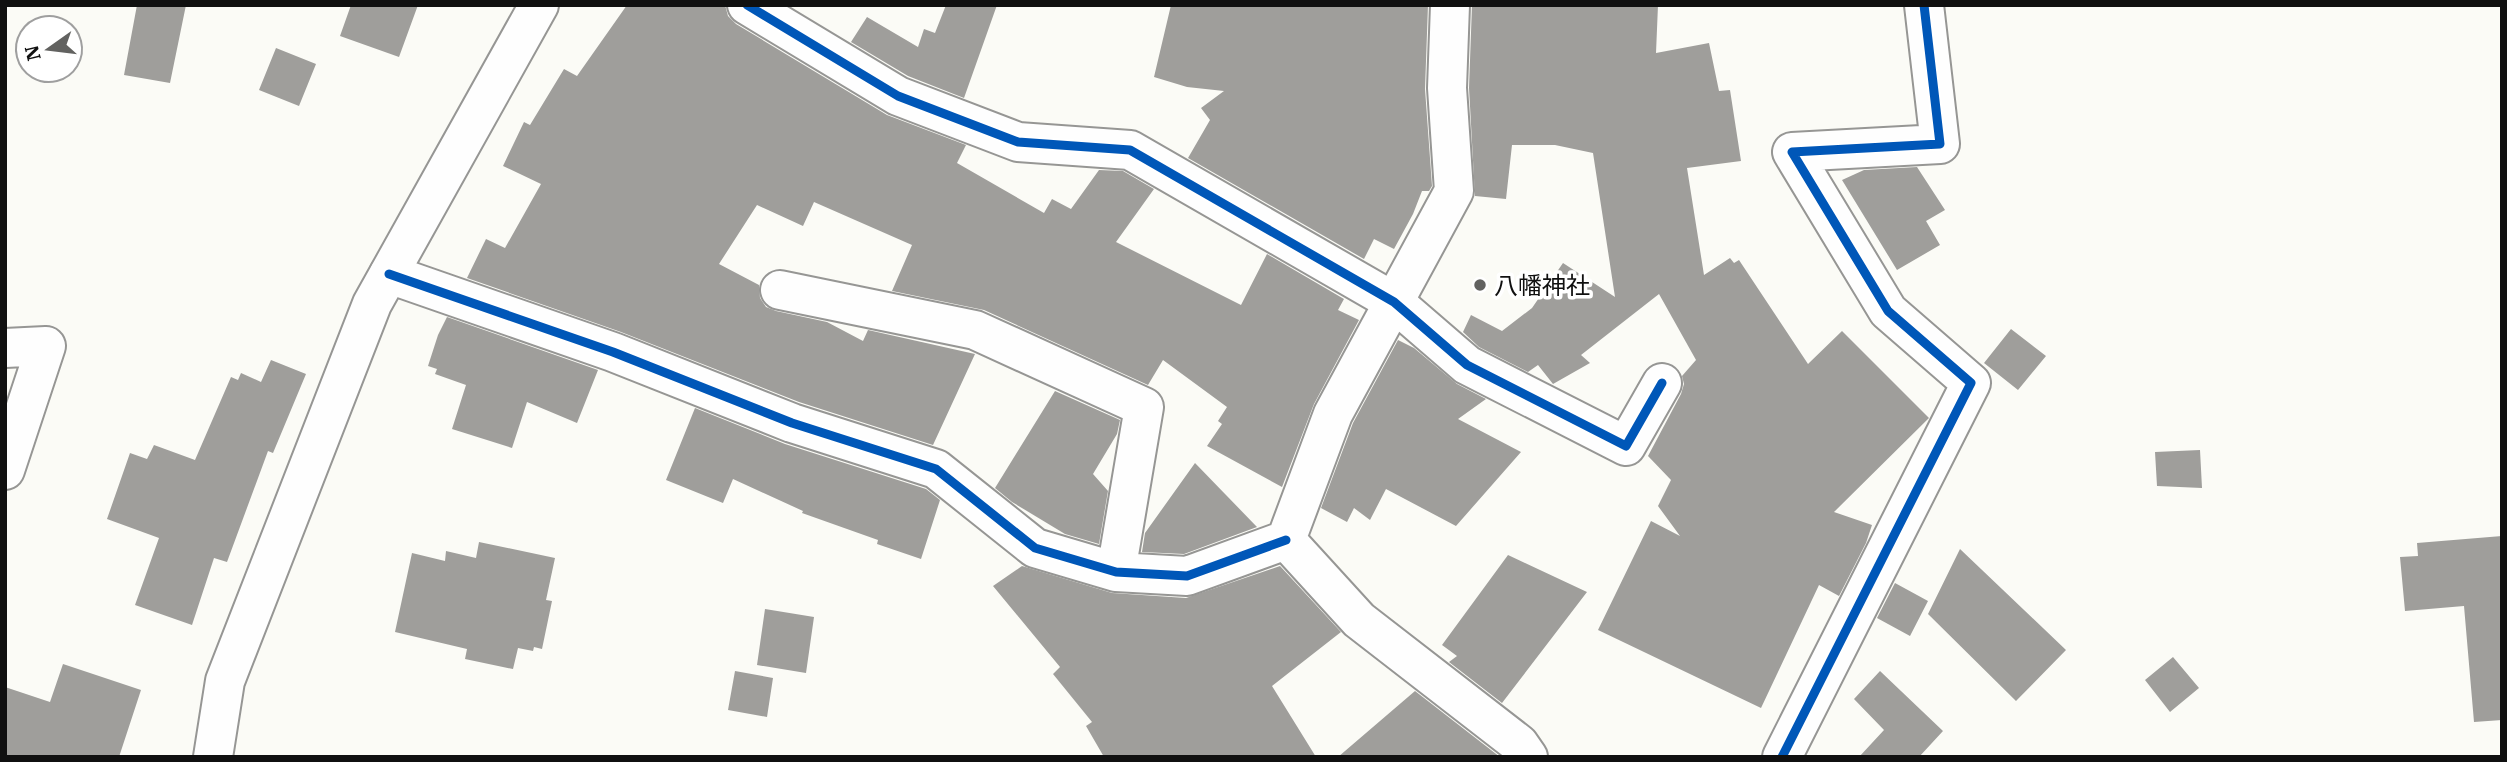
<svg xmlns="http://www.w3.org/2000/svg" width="2507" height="762" viewBox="0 0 2507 762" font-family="'IBM Plex Serif','Noto Sans JP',serif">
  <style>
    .building { fill: #9f9e9b }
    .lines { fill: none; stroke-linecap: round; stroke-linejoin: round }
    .minor-casing { stroke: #969694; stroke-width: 42 }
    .tertiary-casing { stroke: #969694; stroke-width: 42 }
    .minor { stroke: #fefefe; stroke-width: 38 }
    .tertiary { stroke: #fefefe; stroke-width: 38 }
    .cycleway-casing { stroke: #fff; stroke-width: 13 }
    .cycleway { stroke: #0057b8; stroke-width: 9 }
    .poi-dot { fill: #626260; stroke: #fff; stroke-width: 2.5 }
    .labels { text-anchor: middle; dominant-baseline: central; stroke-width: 7; stroke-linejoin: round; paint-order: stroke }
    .poi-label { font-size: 24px; fill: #101010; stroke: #fff; text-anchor: start }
  </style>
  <rect width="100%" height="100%" fill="#fbfbf6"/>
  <path class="building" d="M137,5H186L170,83L124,75Z
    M351,5H418L399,57L340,36Z
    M627,5H725L728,16L736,24L887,115L966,145L957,163L1044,213L1052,199L1071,209L1099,170L1123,171L1154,189L1116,242L1241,305L1267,254L1344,299L1338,310L1359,320L1314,404L1282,487L1207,446L1222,424L1218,421L1227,407L1163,360L1148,385L984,310L892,291L912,245L814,202L803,226L757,205L719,264L759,285L760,298L766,307L776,311L827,322L863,341L868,330L975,354L933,445L799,402L621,332L467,278L486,239L505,248L541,184L503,166L524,122L530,125L564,69L577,76Z
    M946,5H997L964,98L908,76L851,42L867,17L918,47L924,29L935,33Z
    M1171,5H1428L1425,89L1432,186L1429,191H1422L1413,214L1394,249L1374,239L1364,259L1188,158L1210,120L1201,108L1224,91L1187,87L1154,77Z
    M1472,5H1658L1656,53L1709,43L1719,91L1730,90L1741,161L1687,168L1704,275L1730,258L1734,263L1739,260L1808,364L1842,331L1929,418L1834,512L1872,525L1866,543L1839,596L1819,585L1761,708L1598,630L1651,521L1680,536L1658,506L1671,480L1648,456L1681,394L1684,384L1682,376L1696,360L1659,294L1581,355L1590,363L1553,384L1538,365L1528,372L1479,347L1463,332L1471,315L1502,331L1532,308L1563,263L1615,297L1593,153L1555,145H1512L1506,199L1475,196L1469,88Z
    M276,48L316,64L299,106L259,90Z
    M1917,167L1945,210L1926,221L1940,245L1897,270L1842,180L1864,170Z
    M447,317L598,370L577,423L527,402L512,448L452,429L466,385L435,374L437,369L428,366L438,335Z
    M2011,329L2046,356L2018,390L1984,363Z
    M1398,340L1414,348L1457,384L1486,399L1458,419L1521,452L1456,526L1386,489L1370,520L1354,508L1347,522L1321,508L1353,423Z
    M271,360L306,374L273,453L268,451L227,562L214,558L192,625L135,605L159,538L107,519L130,453L147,459L154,445L195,460L231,377L238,380L241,373L261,382Z
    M1055,391L1120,420L1117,434L1093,474L1108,491L1099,544L1065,534L1012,502L995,488Z
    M695,408L785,444L926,489L940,500L921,559L877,544L878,540L802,513L803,511L733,479L723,503L666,480Z
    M2200,450L2202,488L2157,486L2155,452Z
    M1195,463L1257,527L1184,554L1142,552L1145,533Z
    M2502,536V720L2474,722L2464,606L2405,611L2400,557L2418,556L2417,543Z
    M479,542L555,558L546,600L552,601L542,649L534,647L533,651L518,648L513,669L465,659L467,649L395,632L412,553L445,561L446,551L476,558Z
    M1960,549L2066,650L2016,701L1928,614Z
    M1508,555L1587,592L1502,703L1449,662L1457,656L1442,645Z
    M1022,566L1112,593L1186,598L1280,566L1341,632L1272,686L1316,757H1104L1086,726L1092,722L1053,674L1060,667L993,586Z
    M1895,583L1928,601L1910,636L1877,618Z
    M765,609L814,617L806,673L757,665Z
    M2173,657L2199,688L2170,712L2145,680Z
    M63,664L141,690L119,757H5V687L50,702Z
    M735,671L773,678L767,717L728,710Z
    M1880,671L1943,731L1919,757H1859L1884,730L1854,699Z
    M1415,691L1500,757H1338Z"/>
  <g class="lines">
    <g class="minor-casing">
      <path id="minor" d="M747,5L898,96L1018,142L1130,150L1394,302L1467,365L1626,446L1662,383
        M1450,5L1447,88L1454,191L1333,414L1286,540L1359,620L1519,744L1528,757
        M389,274L613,352L792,423L936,469L1035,548L1116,572L1187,576L1286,540
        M780,290L975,330L1144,407L1116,572
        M5,348L46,346L5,470
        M1782,757L1971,383L1888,311L1792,152L1940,144L1924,5"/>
    </g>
    <g class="tertiary-casing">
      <path id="tertiary" d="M213,757L225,681L372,304L539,5"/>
    </g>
    <use href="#minor" class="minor"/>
    <use href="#tertiary" class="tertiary"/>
    <g class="cycleway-casing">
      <path id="cycleway" d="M747,5L898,96L1018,142L1130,150L1394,302L1467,365L1626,446L1662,383
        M389,274L613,352L792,423L936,469L1035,548L1116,572L1187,576L1286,540
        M1782,757L1971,383L1888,311L1792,152L1940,144L1924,5"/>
    </g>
    <use href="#cycleway" class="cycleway"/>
  </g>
  <circle class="poi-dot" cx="1480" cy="285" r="7"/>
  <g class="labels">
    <g class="poi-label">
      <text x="1494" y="285">八幡神社</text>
    </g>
  </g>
  <rect width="2507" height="762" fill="none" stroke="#101010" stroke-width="14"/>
  <g transform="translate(49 49) rotate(256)"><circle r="33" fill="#ffffff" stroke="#9f9f9f" stroke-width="2"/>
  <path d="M0-5L12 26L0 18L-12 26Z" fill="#626260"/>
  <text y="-10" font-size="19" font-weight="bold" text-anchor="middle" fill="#101010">N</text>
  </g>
</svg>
